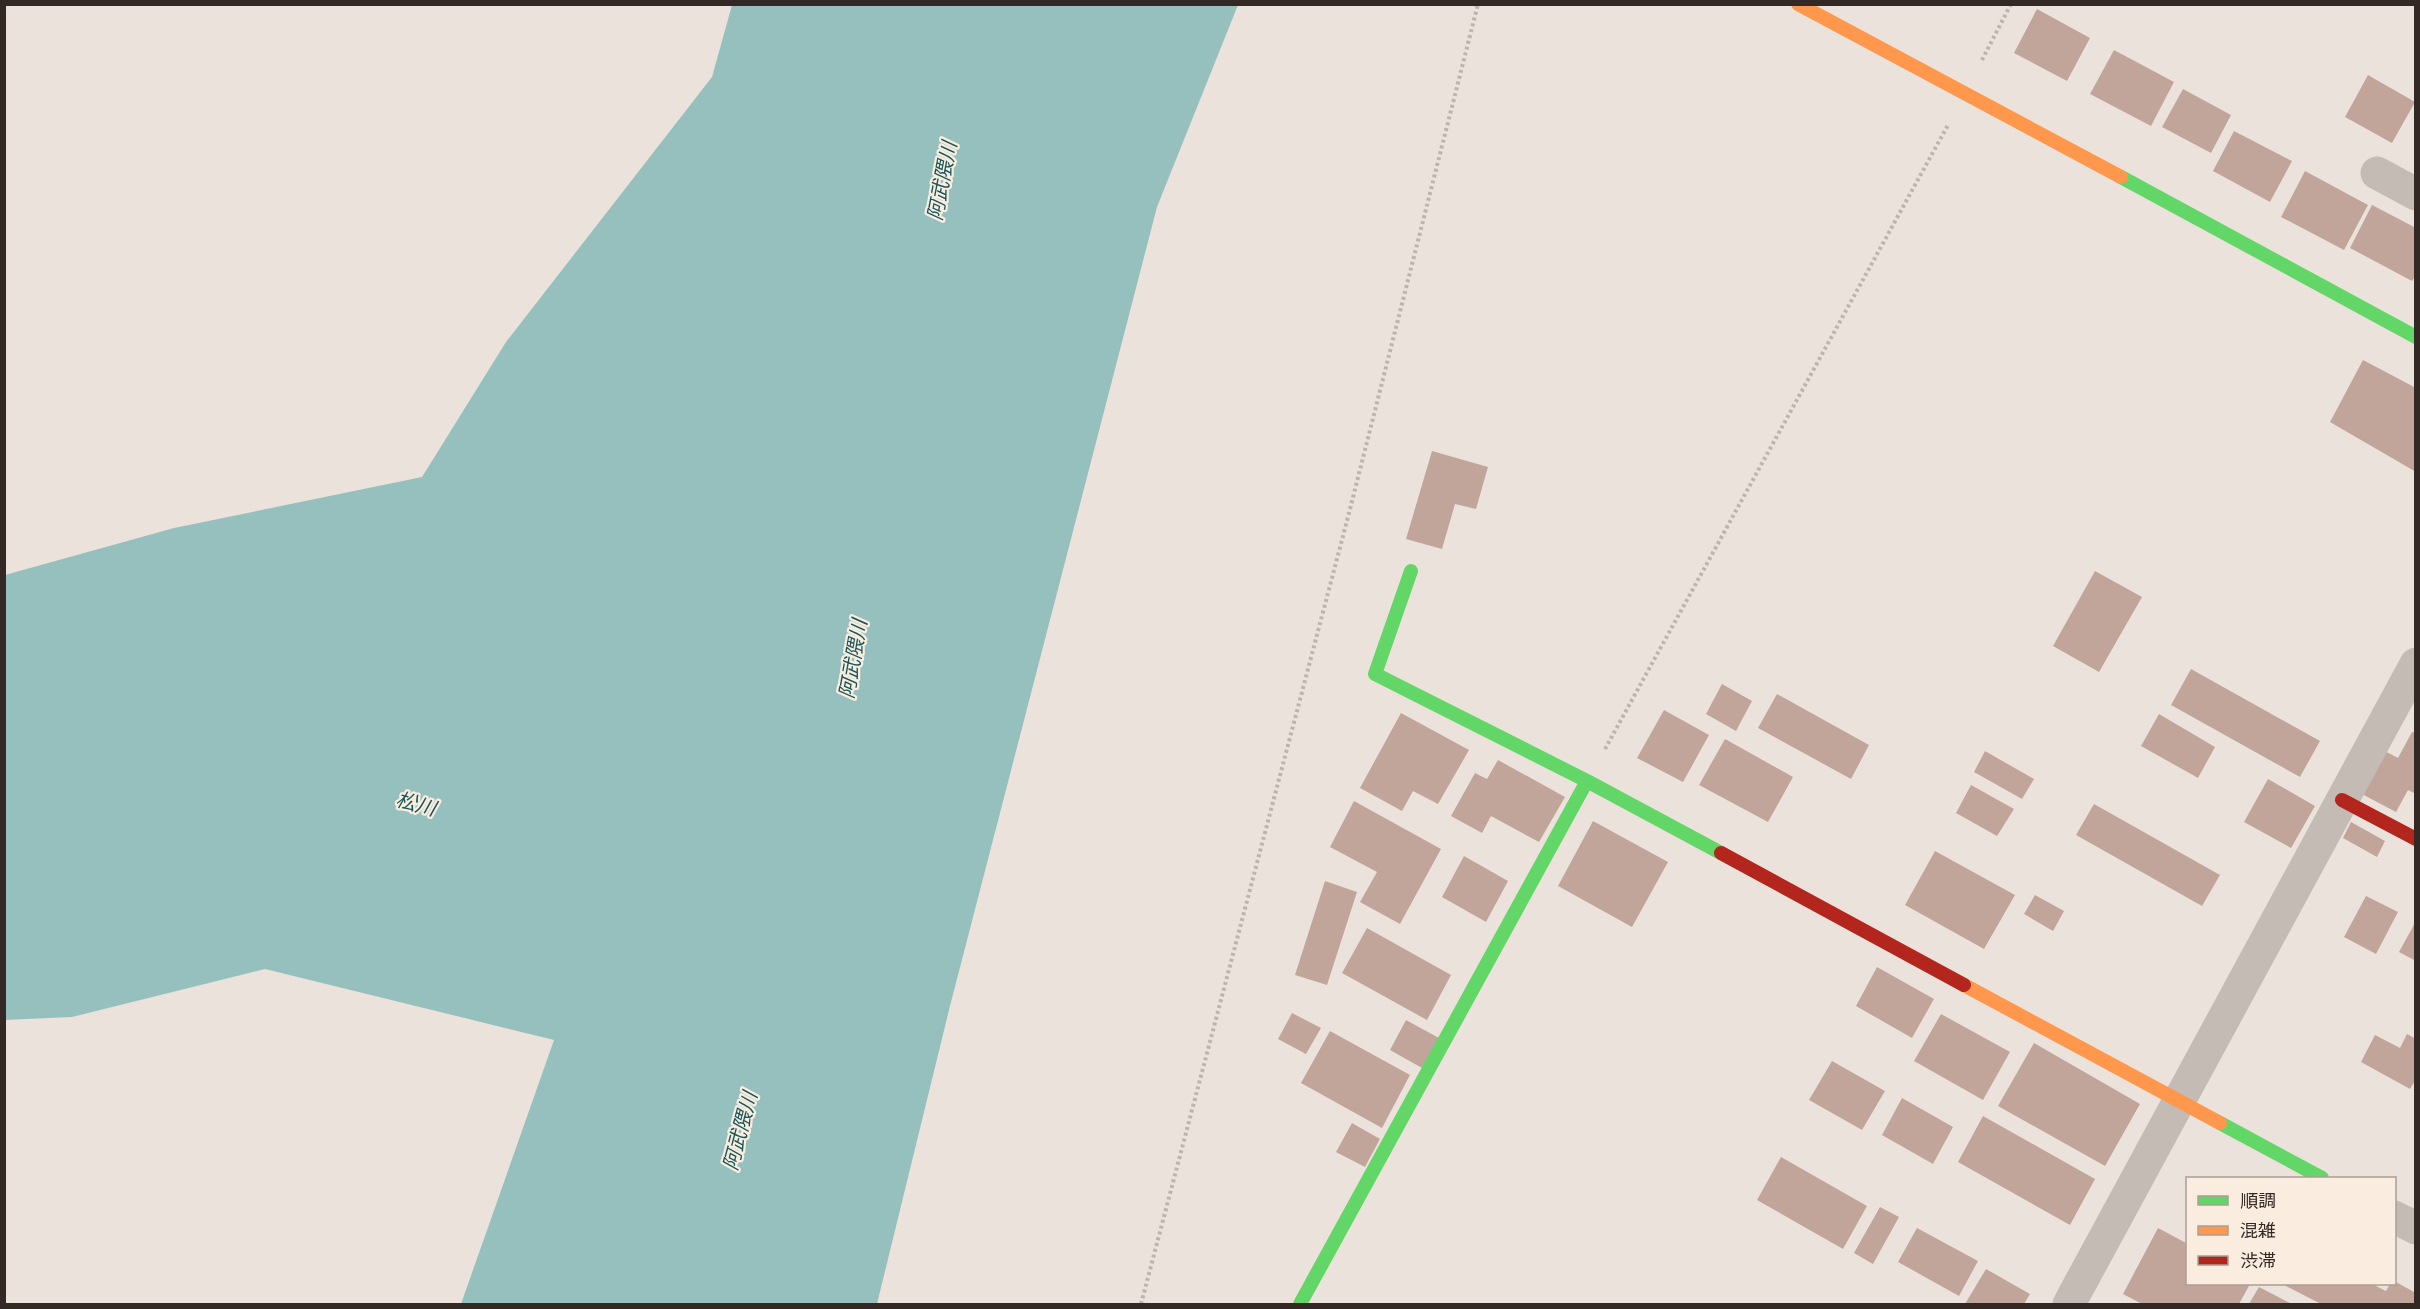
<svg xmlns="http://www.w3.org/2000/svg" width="2420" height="1309" viewBox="0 0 2420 1309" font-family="Figtree,'Noto Sans JP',sans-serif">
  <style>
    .water { fill: #96c0be }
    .building { fill: #c1a59b }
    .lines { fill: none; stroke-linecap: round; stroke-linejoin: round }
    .path { stroke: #bdb4ad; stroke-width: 4; stroke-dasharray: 3 3; stroke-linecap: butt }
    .street { stroke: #c4bbb5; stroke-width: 33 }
    .fast { stroke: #63d668; stroke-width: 14 }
    .slow { stroke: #ff974d; stroke-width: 14 }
    .jam { stroke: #b3261e; stroke-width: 14 }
    .labels { text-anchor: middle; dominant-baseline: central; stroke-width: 4.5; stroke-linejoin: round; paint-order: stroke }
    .water-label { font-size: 20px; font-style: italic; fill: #165658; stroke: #faede0 }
  </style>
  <rect width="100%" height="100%" fill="#ebe3db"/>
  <path class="water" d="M732,5H1238L1157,207L950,1006L877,1304H461L554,1040L265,969L72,1017L5,1020V575L174,528L422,477L506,342L712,77Z"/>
  <path class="building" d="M2037,9L2090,38L2067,81L2014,53Z
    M2114,50L2174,82L2151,126L2090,94Z
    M2368,75L2415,102L2392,143L2345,117Z
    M2183,89L2231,115L2211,153L2162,127Z
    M2234,131L2292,161L2270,202L2213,171Z
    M2305,171L2368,205L2344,250L2281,217Z
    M2372,205L2416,228V275L2412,281L2350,248Z
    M2363,360L2416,388V472L2330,422Z
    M1432,451L1488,467L1476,509L1455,504L1442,549L1406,539Z
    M2095,571L2142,597L2099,672L2053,646Z
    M2191,669L2320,741L2300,777L2171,705Z
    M1722,684L1752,701L1736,731L1706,714Z
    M1777,694L1869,745L1851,779L1758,728Z
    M1664,710L1709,735L1683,782L1637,758Z
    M1401,713L1469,750L1438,804L1413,791L1402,811L1360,788Z
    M2159,714L2215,747L2198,778L2141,746Z
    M2412,732L2416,733V794L2408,790L2396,812L2358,792L2381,749L2398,758Z
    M1725,739L1793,777L1768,822L1699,785Z
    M1985,751L2034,779L2022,799L1974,772Z
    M1498,760L1565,797L1539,842L1491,816L1482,833L1451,816L1475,773L1487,779Z
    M2268,779L2315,806L2291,848L2244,822Z
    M1971,785L2014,809L1997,836L1956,813Z
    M1354,801L1441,849L1400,924L1360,902L1377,872L1330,847Z
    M2094,804L2220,875L2202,906L2076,835Z
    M1593,821L1668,862L1632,927L1558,886Z
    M2351,822L2385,841L2377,857L2343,838Z
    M1935,851L2015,895L1984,949L1905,905Z
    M1464,856L1508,881L1486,922L1442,897Z
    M1325,881L1357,892L1327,985L1295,975Z
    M2035,895L2064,911L2053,931L2024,914Z
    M2366,896L2398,912L2376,954L2344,937Z
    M2416,921V961L2399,952Z
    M1367,928L1451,975L1427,1020L1342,973Z
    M1877,967L1934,999L1912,1038L1856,1006Z
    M1292,1013L1321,1028L1306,1054L1278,1039Z
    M1941,1014L2010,1052L1983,1100L1914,1061Z
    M1406,1020L1439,1038L1422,1068L1390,1050Z
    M1330,1031L1410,1075L1382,1128L1301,1083Z
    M2407,1034L2416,1039V1079L2410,1089L2361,1062L2375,1035L2400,1048Z
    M2034,1043L2140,1104L2105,1166L1998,1106Z
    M1832,1061L1885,1091L1862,1130L1809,1100Z
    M1902,1098L1953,1127L1933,1164L1882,1135Z
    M1983,1116L2095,1179L2070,1225L1958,1162Z
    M1352,1123L1380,1139L1365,1167L1336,1152Z
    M1781,1157L1867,1206L1843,1249L1757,1200Z
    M1880,1207L1899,1217L1873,1264L1854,1253Z
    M1917,1228L1978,1261L1959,1296L1898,1262Z
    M2158,1228L2188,1244V1284H2250L2239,1304H2142L2123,1294Z
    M1986,1269L2030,1294L2024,1304H1965Z
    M2394,1281L2416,1293V1304H2321L2282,1284H2372L2386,1291L2390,1284H2394Z
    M2259,1287L2292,1304H2249Z"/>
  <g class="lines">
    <path class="path" d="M1982,60L2011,4
      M1605,749L1948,125
      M1141,1304L1348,517L1478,4"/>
    <path class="street" d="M2377,173L2416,194
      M2394,1217L2416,1228
      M2069,1304L2416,664"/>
    <path class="fast" d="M2121,177L2416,337
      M1411,571L1375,674L1587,781L1721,853
      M2220,1123L2322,1178
      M1300,1304L1587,781"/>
    <path class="slow" d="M1798,4L2121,177
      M1964,985L2220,1123"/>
    <path class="jam" d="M2342,800L2416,839
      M1721,853L1964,985"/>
  </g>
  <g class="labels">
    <g class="water-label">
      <text transform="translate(942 181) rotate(-79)">阿武隈川</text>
      <text transform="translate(853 659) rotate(-80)">阿武隈川</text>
      <text transform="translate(416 804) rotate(15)">松川</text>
      <text transform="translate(740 1131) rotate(-75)">阿武隈川</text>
    </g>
  </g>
  <rect width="2420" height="1309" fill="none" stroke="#342824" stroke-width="12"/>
  <rect x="2186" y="1177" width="210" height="108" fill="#faede0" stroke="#ab9e95" stroke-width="1.5"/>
  <rect x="2198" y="1196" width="30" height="9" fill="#63d668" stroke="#ab9e95" stroke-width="1.5"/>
  <text x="2240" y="1207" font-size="18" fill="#342824">順調</text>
  <rect x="2198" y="1226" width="30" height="9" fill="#ff974d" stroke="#ab9e95" stroke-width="1.5"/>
  <text x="2240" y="1237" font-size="18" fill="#342824">混雑</text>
  <rect x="2198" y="1256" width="30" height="9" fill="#b3261e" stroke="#ab9e95" stroke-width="1.5"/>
  <text x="2240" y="1267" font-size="18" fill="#342824">渋滞</text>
</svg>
